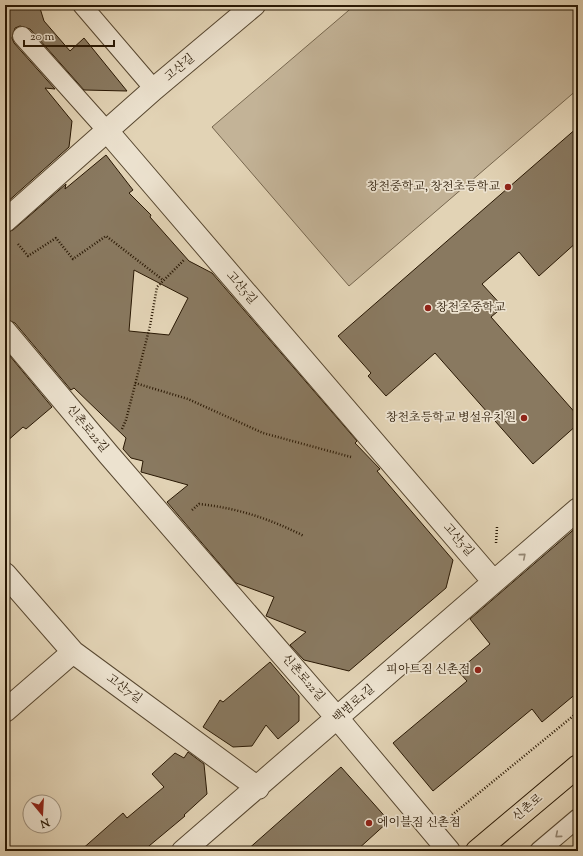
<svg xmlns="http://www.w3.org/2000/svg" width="583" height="856" viewBox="0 0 583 856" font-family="'Sorts Mill Goudy','Noto Serif KR',serif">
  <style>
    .green { fill: #c3b397; stroke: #76664e }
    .building { fill: #897960; stroke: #291804; fill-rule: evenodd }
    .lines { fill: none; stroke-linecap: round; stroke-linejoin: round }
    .lane-casing { stroke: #574730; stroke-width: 20 }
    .street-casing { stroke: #574730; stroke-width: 24 }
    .primary-casing { stroke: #291804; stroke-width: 24 }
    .path { stroke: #291804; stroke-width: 2.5; stroke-dasharray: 1 2; stroke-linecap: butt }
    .lane { stroke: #ece2cf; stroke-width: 18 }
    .street { stroke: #ece2cf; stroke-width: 22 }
    .primary { stroke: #e2d3b5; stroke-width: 22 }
    .oneway { stroke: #948774 }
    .poi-dot { fill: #8f2418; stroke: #ece2cf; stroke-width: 1.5 }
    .labels { text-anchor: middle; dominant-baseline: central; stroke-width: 3.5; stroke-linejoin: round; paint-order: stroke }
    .street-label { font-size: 12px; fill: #291804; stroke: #ece2cf }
    .poi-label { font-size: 12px; fill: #291804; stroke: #ece2cf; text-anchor: end }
  </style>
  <rect width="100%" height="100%" fill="#e2d3b5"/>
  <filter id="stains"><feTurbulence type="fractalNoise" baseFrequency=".005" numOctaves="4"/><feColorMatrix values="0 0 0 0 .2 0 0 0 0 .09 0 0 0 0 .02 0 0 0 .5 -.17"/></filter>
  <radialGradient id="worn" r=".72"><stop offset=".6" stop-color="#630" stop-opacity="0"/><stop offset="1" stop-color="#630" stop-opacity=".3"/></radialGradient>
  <path class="green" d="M355,5H578V89L349,286L212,127Z"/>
  <path class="building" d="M5,5H39L44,21L70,51L84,38L127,91L84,90L30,29L20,26L15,28L12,38L14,43L55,89L45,88L72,121L69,147L5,204Z
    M578,127V241L539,276L519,252L482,284L503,307L491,317L578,416V424L533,464L435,353L386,396L368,376L371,373L338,336Z
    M106,155L133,190L129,193L151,215L150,217L189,261L212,273L357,441L355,443L380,469L377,471L453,560L446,588L349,671L304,660L290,645L306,632L266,616L274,597L236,583L167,502L188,485L141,472L143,461L131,458L123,449L126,438L74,388L71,390L15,323L5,319V233L13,230L66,184L65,189ZM134,270L188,298L169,335L129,331Z
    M5,350L52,407L26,429L23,427L5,443Z
    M578,526V692L542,722L532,709L433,791L393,743L467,681L458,671L490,644L470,619Z
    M270,662L299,696V721L278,739L266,725L252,746L233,747L203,727L220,700L223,702Z
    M188,752L204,764L207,794L184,815L185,816L143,851H80L123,813L127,818L164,787L152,774L175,753L184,758Z
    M341,767L389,821L356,851H246Z"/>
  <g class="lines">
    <g class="lane-casing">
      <path id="lane" d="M82,5L154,89
        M22,36L108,132
        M539,851L578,818"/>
    </g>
    <g class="street-casing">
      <path id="street" d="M108,132L493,581
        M5,221L154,89L254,5
        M5,331L109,455L338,719L449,851
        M5,574L73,652L258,788
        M5,711L73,652
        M183,851L578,509"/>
    </g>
    <g class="primary-casing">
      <path id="primary" d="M477,851L578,766"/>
    </g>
    <path class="path" d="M18,244L28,256L56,238L73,259L106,236L163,280
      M135,383L188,399L263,433L351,457
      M122,429L126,420L150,326L157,287L184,260
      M192,510L199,504C238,508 270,519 304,536
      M496,543L497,527
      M452,815L578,712"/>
    <use href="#lane" class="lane"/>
    <use href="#street" class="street"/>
    <use href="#primary" class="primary"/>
  </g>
  <defs><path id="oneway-chevron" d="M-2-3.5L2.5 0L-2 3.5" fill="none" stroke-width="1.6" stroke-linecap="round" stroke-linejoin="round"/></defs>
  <g class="oneway">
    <use href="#oneway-chevron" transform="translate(523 556) rotate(-41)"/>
    <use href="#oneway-chevron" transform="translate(558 835) rotate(140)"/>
  </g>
  <g class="poi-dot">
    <circle cx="508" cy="187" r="4"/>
    <circle cx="428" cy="308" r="4"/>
    <circle cx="524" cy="418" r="4"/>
    <circle cx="478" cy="670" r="4"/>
    <circle cx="369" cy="823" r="4"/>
  </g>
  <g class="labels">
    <g class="street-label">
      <text transform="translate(180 68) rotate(-40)">고산길</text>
      <text transform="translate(241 288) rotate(49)">고산5길</text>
      <text transform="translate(87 429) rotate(50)">신촌로22길</text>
      <text transform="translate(458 540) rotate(49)">고산5길</text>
      <text transform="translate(303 678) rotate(49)">신촌로22길</text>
      <text transform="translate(124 689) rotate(36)">고산7길</text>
      <text transform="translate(354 704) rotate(-41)">백범로1길</text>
      <text transform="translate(528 808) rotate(-40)">신촌로</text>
    </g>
    <g class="poi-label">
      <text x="500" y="187">창천중학교, 창천초등학교</text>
      <text x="436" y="308" text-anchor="start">창천초중학교</text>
      <text x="516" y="418">창천초등학교 병설유치원</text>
      <text x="470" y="670">피아트짐 신촌점</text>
      <text x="377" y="823" text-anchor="start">에이블짐 신촌점</text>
    </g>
  </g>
  <rect width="583" height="856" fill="none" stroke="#e2d3b5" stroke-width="20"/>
  <rect x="6" y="6" width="571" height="844" fill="none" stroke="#291804" stroke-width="2"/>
  <rect x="10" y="10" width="563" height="836" fill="none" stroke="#291804"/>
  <g transform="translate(42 814) rotate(162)"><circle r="19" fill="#ece2cf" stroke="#9e917e"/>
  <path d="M0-3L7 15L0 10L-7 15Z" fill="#8f2418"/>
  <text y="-6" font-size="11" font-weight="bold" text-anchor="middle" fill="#291804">N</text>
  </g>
  <path d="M24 40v6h90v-6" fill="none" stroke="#291804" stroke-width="2"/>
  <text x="30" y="40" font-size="12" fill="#291804" stroke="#ece2cf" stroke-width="3" paint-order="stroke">20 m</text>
  <rect width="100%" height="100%" filter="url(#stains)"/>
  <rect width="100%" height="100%" fill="url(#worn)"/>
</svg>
